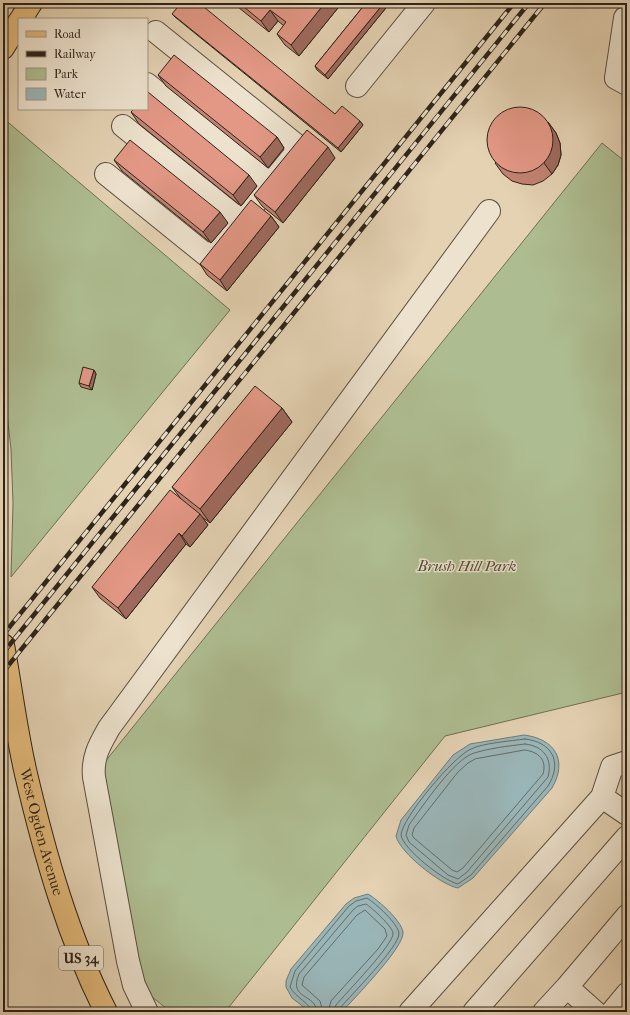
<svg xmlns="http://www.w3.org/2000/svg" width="630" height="1015" viewBox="0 0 630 1015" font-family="'IM FELL French Canon',serif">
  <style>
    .green { fill: #aebd91; stroke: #6d7055 }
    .water { fill: #9ab5b7; stroke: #6e7b78 }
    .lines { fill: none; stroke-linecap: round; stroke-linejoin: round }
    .shore { stroke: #636c68; stroke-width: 1 }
    .minor-casing { stroke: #5a4f40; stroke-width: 24 }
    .major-casing { stroke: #2c2319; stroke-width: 24 }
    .minor { stroke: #ede2ce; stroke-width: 22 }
    .major { stroke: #e2b97a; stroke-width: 22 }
    .rail-casing { stroke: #2c2319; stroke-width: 4.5 }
    .rail { stroke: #ede2ce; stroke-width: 3; stroke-dasharray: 9; stroke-linecap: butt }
    .wall { fill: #c38373; stroke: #2c2319 }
    .shaded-wall { fill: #9f6a5e; stroke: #2c2319 }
    .building { fill: #e39886; stroke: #2c2319 }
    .labels { text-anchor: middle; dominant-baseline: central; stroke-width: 3; stroke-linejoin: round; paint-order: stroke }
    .shield { fill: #ede2ce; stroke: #665c4f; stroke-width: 1 }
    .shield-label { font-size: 14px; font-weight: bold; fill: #2c2319 }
    .park-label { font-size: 15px; font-style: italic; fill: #4c4a37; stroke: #ede2ce }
    .street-label { font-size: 15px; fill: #2c2319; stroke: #ede2ce }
  </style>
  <rect width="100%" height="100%" fill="#e4d2b3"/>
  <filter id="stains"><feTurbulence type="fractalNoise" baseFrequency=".005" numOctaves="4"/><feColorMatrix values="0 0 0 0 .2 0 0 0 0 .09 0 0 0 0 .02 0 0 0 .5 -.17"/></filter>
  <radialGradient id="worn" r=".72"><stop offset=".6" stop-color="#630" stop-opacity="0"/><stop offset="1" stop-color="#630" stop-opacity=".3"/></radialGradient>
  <path class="green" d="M3,118L230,310L11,577L13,503L11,449L3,378Z
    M602,143L627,163V692L445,736L225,1012H171L152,997L143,981L100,768Z"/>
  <path class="water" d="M524,735C555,739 568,760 552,788L473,878L458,888C441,885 400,853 396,836L401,820L453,755L470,744Z
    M368,894C378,900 401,920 403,932C405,947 353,999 342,1012H310L292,998L286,987V981L291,969L346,904L354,898Z"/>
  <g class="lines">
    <path class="shore" d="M525,739C552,742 563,762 548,786L471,875L458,884C444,881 403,849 401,835C402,818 454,756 471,749C483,743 511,741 525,739Z
      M525,744C543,746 553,758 548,777L467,872L458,879L448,875L409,842L406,835L409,825C422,807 454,759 474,753C490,748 509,746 525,744Z
      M525,750C539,752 547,760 543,774L463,868L457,872L452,870L414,838L412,835L414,828L458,772L468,763L475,759Z
      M312,1012C311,1004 295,997 290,987L295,971L349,906L356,901L367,898C375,903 399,924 399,934C398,948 351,995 340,1008L339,1012
      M317,1012C316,993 288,1000 299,974L353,910L358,906L366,904C372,908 392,926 393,933C395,943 345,994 336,1005L334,1012
      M323,1012L320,1001L302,985L304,977L357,915L365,910L385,929L387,936L378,949L331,1001L328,1012"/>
    <g class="minor-casing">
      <path id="minor" d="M625,18L616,78L627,84
        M147,84L270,184
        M357,86L424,3
        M123,126L241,221
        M106,174L210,258L300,148L156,32
        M602,797L627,814
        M567,987L627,916
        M147,1012L134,985L128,961L94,777C92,757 100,744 109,728L489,211
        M410,1012L602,797L612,767L627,762
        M474,1012L627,837
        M544,1012L567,987L595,1012
        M612,1012L627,994"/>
    </g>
    <g class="major-casing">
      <g id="major">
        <path d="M21,19L31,3"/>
        <path d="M3,48L19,22"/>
        <path id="s1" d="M3,645C11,688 16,731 26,774C45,855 68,937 106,1012"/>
      </g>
    </g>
    <use href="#minor" class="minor"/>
    <use href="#major" class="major"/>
    <g class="rail-casing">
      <path id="rail" d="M3,635L514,3
        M3,653L529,3
        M3,672L545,3"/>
    </g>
    <use href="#rail" class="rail"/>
  </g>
  <path class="wall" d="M233,3H342L299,56L285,45L277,34L284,26L278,21L269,32Z
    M366,3H390L328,79L317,70L315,66Z
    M172,14L335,114L360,121L363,125L341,152L175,17Z
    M158,75L277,137L284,148L268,168L166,86Z
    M131,112L257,186L241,206L139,124Z
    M548,122L556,133L560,143L561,155L558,165L552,174L543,181L533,185L522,184L512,181L503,174L495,163Z
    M335,158L283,223L262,206L254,195Z
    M114,160L228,223L211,243L122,171Z
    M271,216L279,227L227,291L207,275L200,264Z
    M94,370L96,374L92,390L81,387L79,383Z
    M282,408L292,422L210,523L202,517L208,525L190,547L186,544L126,619L100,598L92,587L181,499L172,487Z"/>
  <path class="shaded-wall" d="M325,3H342L299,56L291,45Z
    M384,3H390L328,79L325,75Z
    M270,10L278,21L269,32L261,21Z
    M360,121L363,125L341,152L338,148Z
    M548,122L556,133L560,143L561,155L558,165L552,174L544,163Z
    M277,137L284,148L268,168L260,157Z
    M328,147L335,158L283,223L275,212Z
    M249,175L257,186L241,206L233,195Z
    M220,212L228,223L211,243L203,232Z
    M271,216L279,227L227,291L220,280Z
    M94,370L96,374L92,390L89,386Z
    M282,408L292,422L210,523L200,509Z
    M200,514L208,525L190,547L182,536Z
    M179,533L186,544L126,619L118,608Z"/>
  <path class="building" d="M181,3H199L335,114L342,106L360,121L338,148L172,14Z
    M239,3H325L291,45L277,34L286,22L270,10L261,21Z
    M366,3H384L325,75L315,66Z
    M174,55L277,137L260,157L158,75Z
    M148,92L249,175L233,195L131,112L134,109H147V93Z
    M487 140a33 33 0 1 1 66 0a33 33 0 1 1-66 0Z
    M307,130L328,147L275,212L254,195Z
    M130,140L220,212L203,232L114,160Z
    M251,200L271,216L220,280L200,264Z
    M83,367L94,370L89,386L79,383Z
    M255,386L282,408L200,509L172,487Z
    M170,490L200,514L182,536L179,533L118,608L92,587Z"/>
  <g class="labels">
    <rect class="shield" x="59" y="946" width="44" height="24" rx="3"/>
    <g class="shield-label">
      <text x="81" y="958">US 34</text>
    </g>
    <g class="park-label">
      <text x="467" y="566">Brush Hill Park</text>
    </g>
    <g class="street-label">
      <text stroke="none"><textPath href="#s1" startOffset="191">West Ogden Avenue</textPath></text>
    </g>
  </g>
  <rect width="630" height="1015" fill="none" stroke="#e4d2b3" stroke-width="16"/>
  <rect x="4" y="4" width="622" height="1007" fill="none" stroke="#2c2319" stroke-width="2"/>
  <rect x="8" y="8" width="614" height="999" fill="none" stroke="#2c2319"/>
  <rect x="18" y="18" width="130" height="92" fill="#ede2ce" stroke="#a09686"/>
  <rect x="26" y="31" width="20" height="6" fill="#e2b97a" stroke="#a09686"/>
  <text x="54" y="38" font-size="12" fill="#2c2319">Road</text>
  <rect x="26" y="51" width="20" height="6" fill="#2c2319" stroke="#a09686"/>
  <text x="54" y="58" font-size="12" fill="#2c2319">Railway</text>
  <rect x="26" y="68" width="20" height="12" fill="#aebd91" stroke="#a09686"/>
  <text x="54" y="78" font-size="12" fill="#2c2319">Park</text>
  <rect x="26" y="88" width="20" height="12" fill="#9ab5b7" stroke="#a09686"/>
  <text x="54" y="98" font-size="12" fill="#2c2319">Water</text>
  <rect width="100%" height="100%" filter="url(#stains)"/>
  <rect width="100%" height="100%" fill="url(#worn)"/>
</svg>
